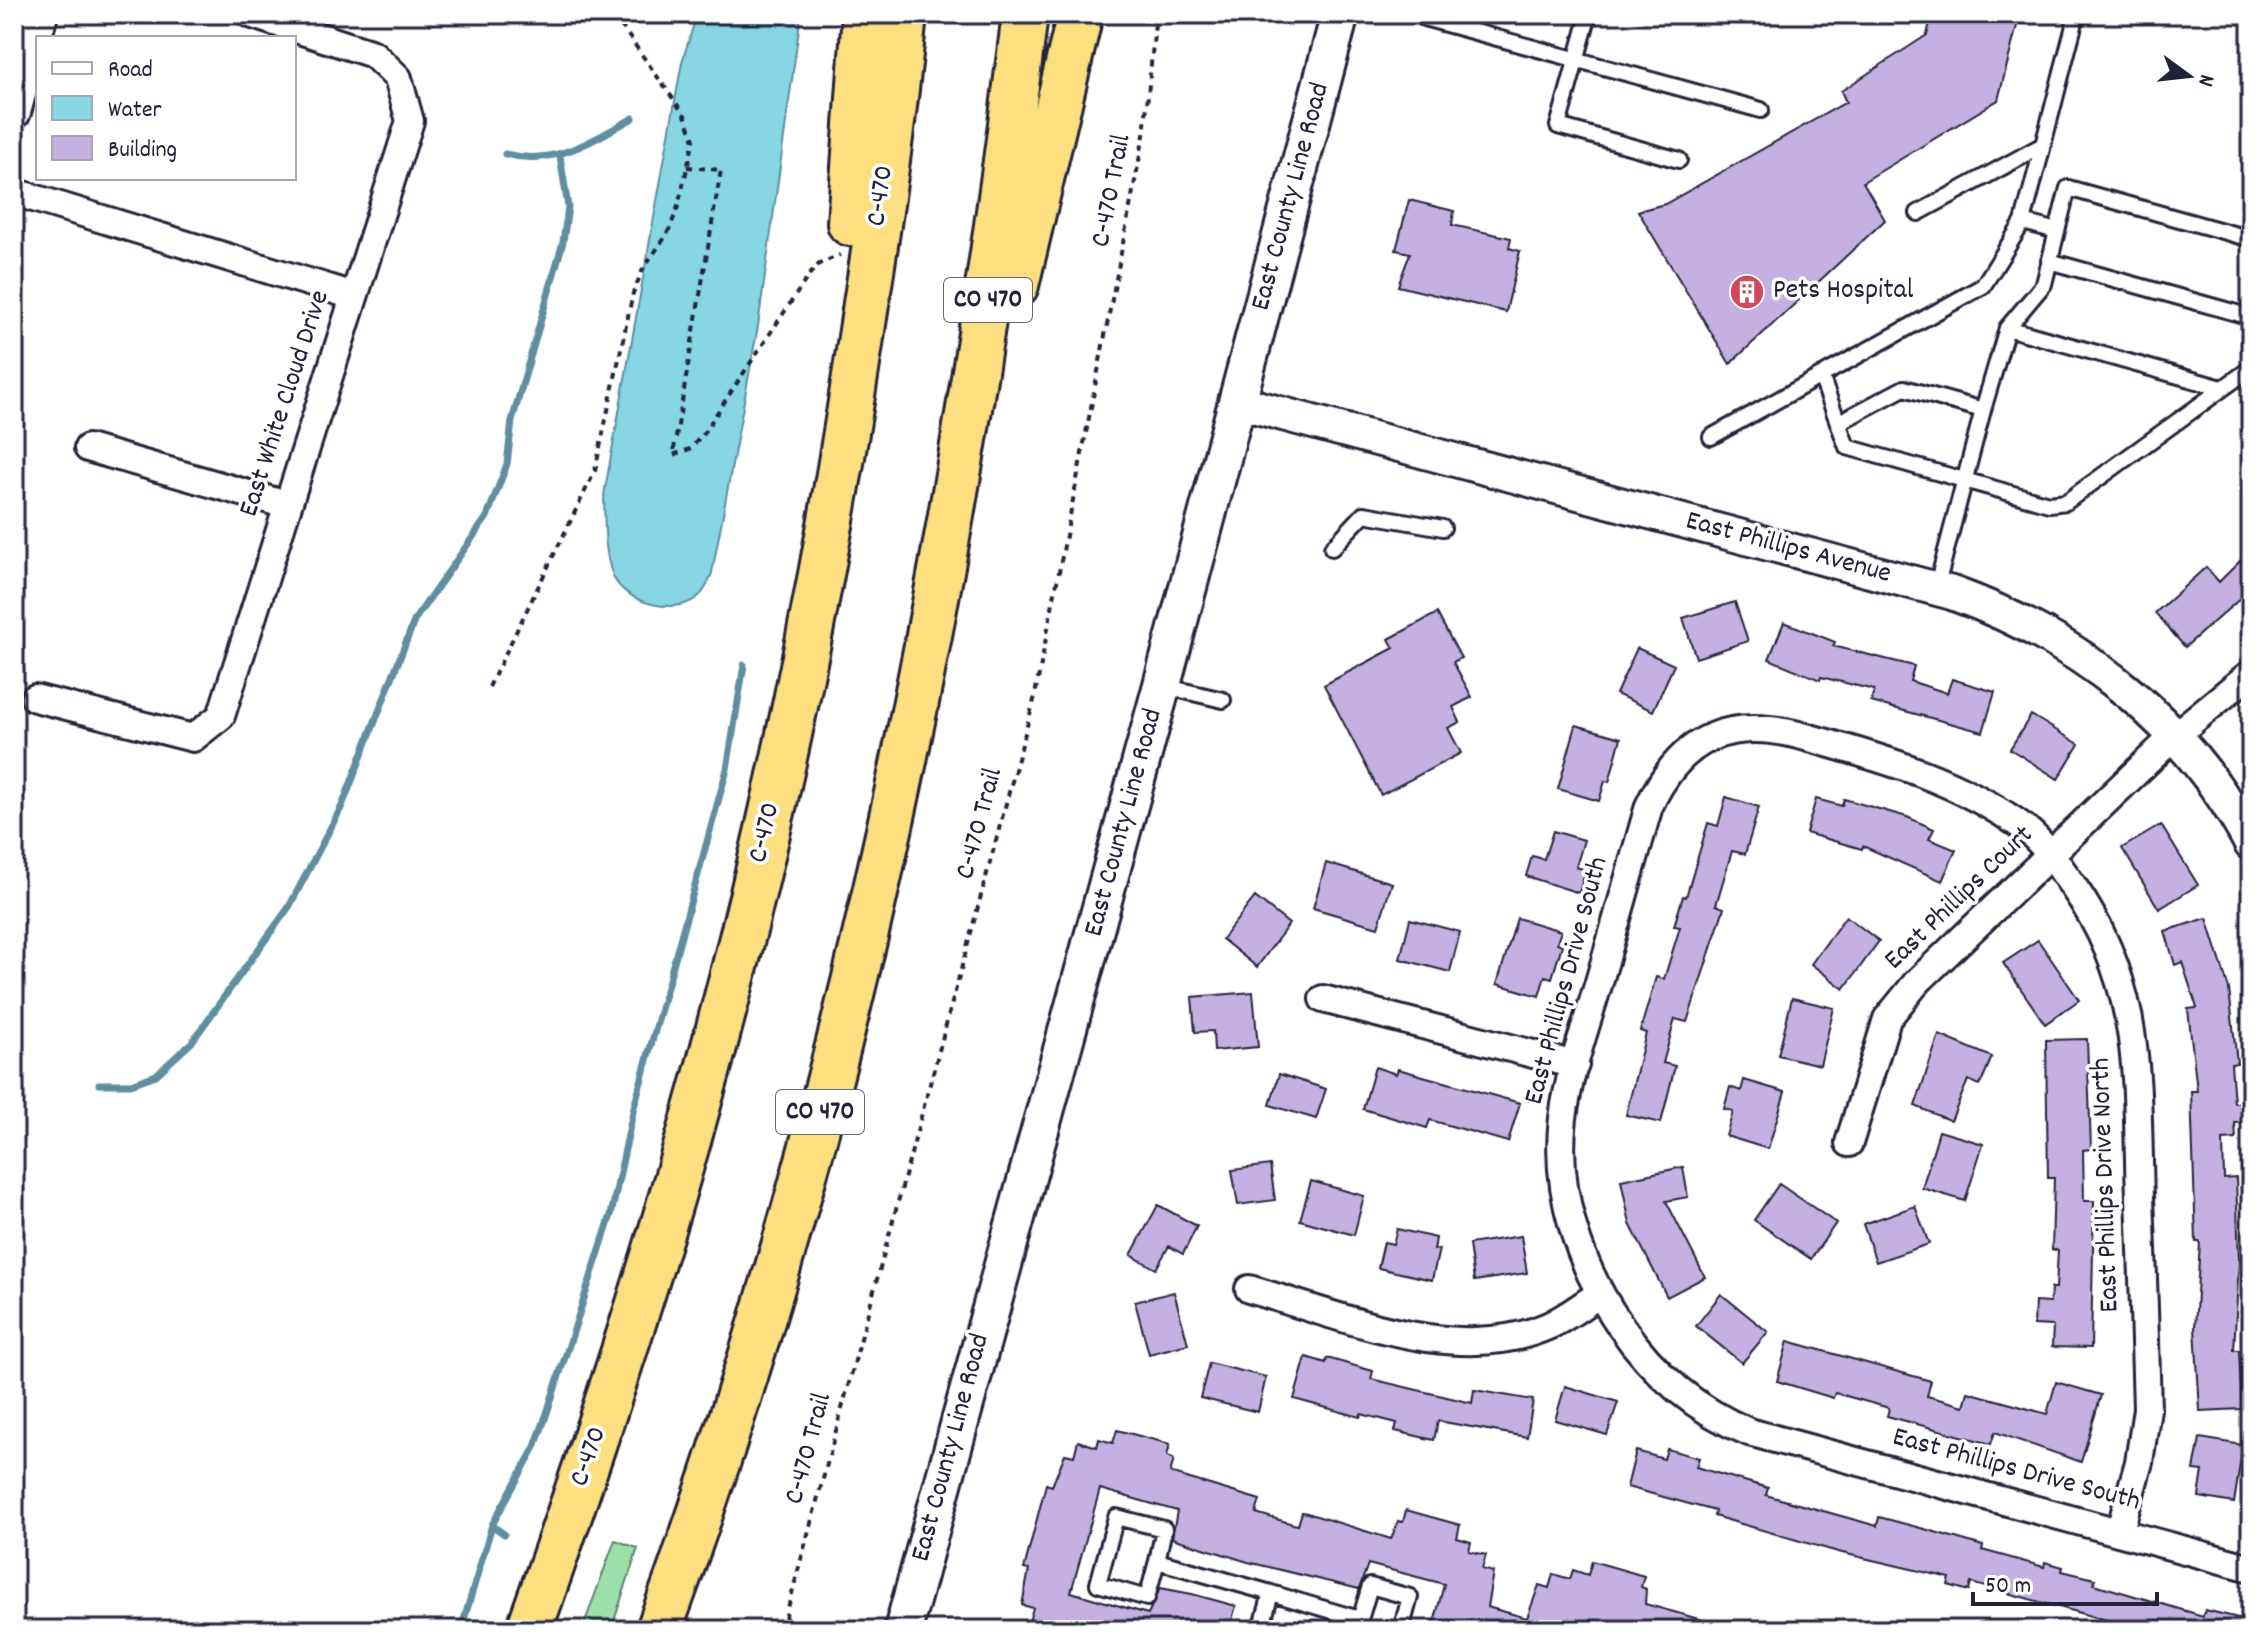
<svg xmlns="http://www.w3.org/2000/svg" width="2265" height="1644" viewBox="0 0 2265 1644" font-family="Dekko,sans-serif">
  <style>
    .green { fill: #9bdfab; stroke: #5e8073; stroke-width: 2 }
    .water { fill: #87d6e4; stroke: #5f8ea0; stroke-width: 2 }
    .lines { fill: none; stroke-linecap: round; stroke-linejoin: round }
    .stream { stroke: #5f8ea0; stroke-width: 7 }
    .building { fill: #c4b1e1; stroke: #22223b; stroke-width: 2 }
    .service-casing { stroke: #22223b; stroke-width: 20 }
    .minor-casing { stroke: #22223b; stroke-width: 32 }
    .tertiary-casing { stroke: #22223b; stroke-width: 38 }
    .secondary-casing { stroke: #22223b; stroke-width: 42 }
    .motorway-casing { stroke: #22223b; stroke-width: 50 }
    .path { stroke: #22223b; stroke-width: 4; stroke-dasharray: 6 6; stroke-linecap: butt }
    .service { stroke: #fff; stroke-width: 14 }
    .minor { stroke: #fff; stroke-width: 26 }
    .tertiary { stroke: #fff; stroke-width: 32 }
    .secondary { stroke: #fff; stroke-width: 36 }
    .motorway { stroke: #fddf80; stroke-width: 44 }
    .labels { text-anchor: middle; dominant-baseline: central; stroke-width: 7; stroke-linejoin: round; paint-order: stroke }
    .shield { fill: #fff; stroke: #646476; stroke-width: 2 }
    .shield-label { font-size: 26px; font-weight: bold; fill: #22223b }
    .street-label { font-size: 28px; fill: #22223b; stroke: #fff }
    .poi-label { font-size: 28px; fill: #22223b; stroke: #fff; text-anchor: start }
  </style>
  <rect width="100%" height="100%" fill="#fff"/>
  <filter id="ink" filterUnits="userSpaceOnUse"><feTurbulence type="fractalNoise" baseFrequency=".0125" numOctaves="2"/><feDisplacementMap in="SourceGraphic" scale="16" xChannelSelector="R" yChannelSelector="G"/><feConvolveMatrix kernelMatrix="1 2 1 2 8 2 1 2 1" color-interpolation-filters="sRGB"/></filter>
  <g filter="url(#ink)">
    <path class="green" d="M615,1540L638,1548L611,1630H582Z"/>
    <path class="water" d="M697,14H801L758,326L712,573C709,580 706,590 700,595C678,617 625,604 613,576C603,550 605,521 604,495L682,62Z"/>
    <g class="lines">
      <path class="stream" d="M505,154C554,167 592,141 633,118
        M99,1084H131L156,1075L191,1043L289,907L342,806L415,619L487,517L507,464L512,421L563,242L568,207L560,156
        M492,1525L504,1534
        M461,1630L492,1525L535,1447L546,1416L611,1215L634,1107L727,769L744,665"/>
    </g>
    <path class="building" d="M1932,14H2020L1998,100L1863,182L1885,220L1730,364L1638,211L1665,204L1846,102L1841,91L1927,35Z
      M1409,200L1454,211L1452,225L1511,238L1509,248L1520,251L1506,312L1398,286L1410,253L1396,250Z
      M2251,550V589L2185,647L2155,613L2206,567L2219,582Z
      M1735,602L1748,641L1696,658L1683,618Z
      M1437,613L1461,658L1453,662L1472,697L1453,707L1460,722L1448,728L1461,753L1381,795L1324,685L1394,648L1389,639Z
      M1784,622L1835,642L1833,646L1914,666L1910,681L1947,693L1952,679L1995,692L1983,732L1871,702L1874,690L1821,677L1820,680L1769,659Z
      M1637,648L1674,665L1653,711L1616,694Z
      M2031,715L2079,744L2058,779L2010,749Z
      M1576,725L1621,738L1609,782L1605,781L1599,801L1558,789Z
      M1726,797L1759,807L1745,854L1732,851L1716,905L1724,908L1687,1022L1675,1019L1663,1063L1675,1066L1661,1123L1626,1115L1646,1033L1640,1031L1656,977L1664,979L1680,927L1674,926L1683,896L1686,897L1708,823L1718,826Z
      M1816,799L1842,806L1844,799L1907,817L1934,829L1929,839L1956,850L1942,881L1863,846L1862,849L1806,833Z
      M2161,825L2198,885L2159,909L2122,848Z
      M1553,831L1584,840L1576,867L1586,870L1579,893L1526,876L1532,856L1544,859Z
      M1326,863L1392,883L1378,927L1313,908Z
      M1255,897L1289,924L1257,967L1222,939Z
      M1846,916L1879,941L1844,989L1811,964Z
      M1517,918L1561,931L1557,943L1562,945L1552,978L1545,976L1539,996L1497,984Z
      M2207,918L2229,989L2237,1063L2231,1064L2234,1103L2248,1102L2249,1122L2235,1123L2236,1139L2223,1140L2224,1179L2236,1178L2239,1261L2234,1350H2239L2242,1409L2200,1411L2195,1328L2200,1242H2196L2191,1091H2197L2188,1009L2197,1008L2182,962L2175,965L2165,931Z
      M1410,919L1460,932L1450,972L1400,959Z
      M2038,940L2079,1000L2045,1024L2003,963Z
      M1253,992L1258,1047L1214,1051L1213,1031L1195,1032L1192,997Z
      M1792,998L1834,1008L1820,1065L1778,1055Z
      M1939,1035L1992,1057L1980,1085L1968,1080L1951,1121L1915,1106Z
      M2087,1039L2091,1149L2083,1150L2084,1201H2094L2091,1348L2052,1347L2053,1326L2034,1325L2035,1302L2050,1303L2051,1288H2056L2058,1250H2052L2054,1178H2048L2046,1040Z
      M1375,1067L1396,1074L1398,1069L1520,1103L1508,1142L1430,1120L1427,1128L1363,1109Z
      M1279,1074L1326,1089L1316,1119L1270,1105Z
      M1744,1080L1785,1092L1768,1149L1726,1136L1733,1111L1724,1109L1730,1087L1741,1091Z
      M1939,1131L1983,1144L1965,1201L1922,1188Z
      M1270,1165L1275,1200L1238,1205L1232,1170Z
      M1683,1167L1688,1197L1666,1201L1705,1277L1667,1297L1630,1224L1621,1180Z
      M1311,1181L1364,1196L1354,1235L1300,1220Z
      M1779,1184L1836,1223L1811,1259L1754,1220Z
      M1158,1205L1197,1226L1183,1254L1169,1246L1156,1269L1131,1255Z
      M1915,1206L1929,1244L1876,1262L1863,1224Z
      M1397,1229L1436,1238L1434,1250L1439,1249L1432,1280L1378,1268L1384,1242L1393,1244Z
      M1521,1236L1527,1273L1474,1281L1469,1244Z
      M1174,1292L1188,1344L1149,1354L1135,1302Z
      M1721,1294L1768,1332L1742,1363L1696,1326Z
      M1788,1341L1931,1381L1927,1396L1964,1406L1968,1392L2047,1414L2056,1382L2101,1395L2081,1462L1995,1432L1991,1444L1887,1416L1889,1408L1835,1393L1833,1398L1777,1381Z
      M1306,1357L1326,1363L1327,1358L1373,1371L1371,1379L1472,1403L1474,1390L1533,1400L1527,1437L1438,1421L1434,1440L1395,1431L1397,1423L1361,1414L1360,1417L1294,1399Z
      M1209,1363L1266,1377L1258,1412L1200,1398Z
      M1565,1386L1618,1402L1607,1435L1555,1420Z
      M1117,1430L1170,1444L1167,1456L1174,1459L1170,1473L1260,1500L1256,1513L1293,1524L1298,1525L1302,1512L1307,1513L1391,1539L1398,1521L1403,1522L1406,1510L1460,1525L1457,1538L1471,1542L1469,1551L1486,1555L1482,1569L1493,1572L1487,1607L1527,1618L1539,1585L1549,1588L1553,1574L1570,1579L1573,1570L1588,1575L1592,1561L1644,1576L1641,1587L1646,1589L1645,1604L1717,1624L1716,1630H1608L1573,1621L1571,1630H1447L1433,1627L1444,1584L1368,1564L1359,1589L1248,1562L1172,1538L1177,1511L1100,1489L1071,1592L1148,1614L1160,1588L1192,1594L1236,1606L1229,1630H1046L1047,1626L1029,1621L1033,1608L1022,1605L1029,1570L1024,1569L1046,1484L1052,1486L1065,1454L1074,1456L1078,1441L1097,1447L1099,1439L1113,1443Z
      M2200,1438L2243,1445L2234,1503L2199,1497L2203,1471L2194,1470Z
      M1667,1449L1699,1458L1696,1467L1768,1488L1766,1495L1877,1526L1879,1517L1928,1530L1983,1546L1982,1550L2044,1567L2045,1562L2063,1567L2062,1571L2095,1579L2094,1584L2203,1616L2205,1610L2251,1621V1630H2126L2109,1625L2110,1621L1971,1583L1969,1591L1948,1585L1950,1578L1838,1552L1714,1516L1715,1511L1627,1487L1636,1451L1664,1459Z"/>
    <g class="lines">
      <g class="service-casing">
        <path id="service" d="M1425,14L1424,18L1761,110
          M1589,14L1558,126L1679,160
          M1918,213L2043,145
          M2023,222L2057,231L2068,188L2251,239
          M2049,261L2251,317
          M2007,328L2222,388
          M1821,376L1847,447L2049,504L2066,502L2251,368
          M1983,410L2007,328L2044,284L2057,231
          M1838,423L1904,388L1983,410L1936,589
          M1711,437L1983,286L2023,222L2077,14
          M1332,548L1364,514L1443,528
          M1163,686L1223,700
          M1157,1561L1164,1529L1116,1517L1098,1584L1147,1598L1157,1561L1271,1593
          M1261,1630L1271,1593L1359,1619
          M1357,1630L1370,1586L1410,1597L1401,1630"/>
      </g>
      <g class="minor-casing">
        <path id="minor" d="M14,192L354,296
          M88,448L287,505
          M35,698L193,738L221,716L410,121L398,78L373,54L250,14
          M1323,999L1575,1065
          M1849,1143L1887,1019L1917,982L2173,737L2251,673
          M1249,1289C1340,1315 1456,1367 1548,1326C1566,1318 1583,1304 1600,1294
          M2120,1530L2139,1462L2147,1409C2145,1339 2143,1268 2140,1198C2136,1080 2144,988 2073,886C2059,866 2045,845 2027,830C1960,780 1885,759 1806,737C1731,716 1682,735 1649,806C1632,865 1615,924 1599,982C1586,1026 1569,1072 1563,1118C1554,1190 1579,1266 1620,1325C1652,1372 1695,1410 1749,1432L2251,1568"/>
      </g>
      <g class="tertiary-casing">
        <path id="tertiary" d="M14,112L41,14
          M1238,402L1952,593C2080,639 2187,722 2251,844"/>
      </g>
      <g class="secondary-casing">
        <path id="secondary" d="M903,1630L1162,685L1340,14"/>
      </g>
      <g class="motorway-casing">
        <path id="motorway" d="M850,223L865,14
          M1016,285L1080,14
          M529,1630C587,1467 642,1304 689,1137C767,864 825,585 866,304C881,208 895,111 904,14
          M659,1630C850,1109 958,564 1025,14"/>
      </g>
      <path class="path" d="M687,167L721,170L673,455L690,449L703,434L809,275L819,264L840,255
        M489,687L595,471L633,293L644,267L667,235L677,210L694,140L686,117L613,14
        M782,1630L1034,700L1144,135L1156,14"/>
      <use href="#service" class="service"/>
      <use href="#minor" class="minor"/>
      <use href="#tertiary" class="tertiary"/>
      <use href="#secondary" class="secondary"/>
      <use href="#motorway" class="motorway"/>
    </g>
  </g>
  <defs>
    <g id="building-disc" transform="scale(1.8)"><circle r="9.5" fill="#d1495b" stroke="#fff"/><path d="M-4-6H4V6H1V3H-1V6H-4ZM-2.5-4.3h1.7v1.8h-1.7ZM.8-4.3h1.7v1.8H.8ZM-2.5-1h1.7V.8h-1.7ZM.8-1h1.7V.8H.8Z" fill="#fff"/></g>
  </defs>
  <g fill-rule="evenodd">
    <use href="#building-disc" x="1747" y="292"/>
  </g>
  <g class="labels">
    <g class="shield">
      <rect x="944" y="278" width="88" height="44" rx="6"/>
      <rect x="776" y="1090" width="88" height="44" rx="6"/>
    </g>
    <g class="shield-label">
      <text x="988" y="300">CO 470</text>
      <text x="820" y="1112">CO 470</text>
    </g>
    <g class="street-label">
      <text transform="translate(1113 191) rotate(-79)">C-470 Trail</text>
      <text transform="translate(882 196) rotate(-82)">C-470</text>
      <text transform="translate(1292 197) rotate(-75)">East County Line Road</text>
      <text transform="translate(286 404) rotate(-72)">East White Cloud Drive</text>
      <text transform="translate(1788 549) rotate(15)">East Phillips Avenue</text>
      <text transform="translate(1125 823) rotate(-75)">East County Line Road</text>
      <text transform="translate(981 824) rotate(-75)">C-470 Trail</text>
      <text transform="translate(766 833) rotate(-77)">C-470</text>
      <text transform="translate(1960 899) rotate(-44)">East Phillips Court</text>
      <text transform="translate(1568 981) rotate(-75)">East Phillips Drive South</text>
      <text transform="translate(2107 1185) rotate(-92)">East Phillips Drive North</text>
      <text transform="translate(952 1448) rotate(-75)">East County Line Road</text>
      <text transform="translate(810 1449) rotate(-75)">C-470 Trail</text>
      <text transform="translate(590 1457) rotate(-71)">C-470</text>
      <text transform="translate(2016 1471) rotate(15)">East Phillips Drive South</text>
    </g>
    <g class="poi-label">
      <text x="1773" y="292">Pets Hospital</text>
    </g>
  </g>
  <rect width="2265" height="1644" fill="none" stroke="#fff" stroke-width="48"/>
  <rect x="24" y="24" width="2217" height="1596" fill="none" stroke="#22223b" stroke-width="3" filter="url(#ink)"/>
  <rect x="36" y="36" width="260" height="144" fill="#ffffff" stroke="#a7a7b1" stroke-width="2"/>
  <rect x="52" y="62" width="40" height="12" fill="#ffffff" stroke="#a7a7b1" stroke-width="2"/>
  <text x="108" y="76" font-size="24" fill="#22223b">Road</text>
  <rect x="52" y="96" width="40" height="24" fill="#87d6e4" stroke="#a7a7b1" stroke-width="2"/>
  <text x="108" y="116" font-size="24" fill="#22223b">Water</text>
  <rect x="52" y="136" width="40" height="24" fill="#c4b1e1" stroke="#a7a7b1" stroke-width="2"/>
  <text x="108" y="156" font-size="24" fill="#22223b">Building</text>
  <g transform="translate(2189 76) rotate(105)" stroke="#ffffff" stroke-width="6" paint-order="stroke">
  <path d="M0-6L14 30L0 20L-14 30Z" fill="#22223b"/>
  <text y="-12" font-size="22" font-weight="bold" text-anchor="middle" fill="#22223b">N</text>
  </g>
  <path d="M1973 1592v12h184v-12" fill="none" stroke="#22223b" stroke-width="4"/>
  <text x="1985" y="1592" font-size="24" fill="#22223b" stroke="#ffffff" stroke-width="6" paint-order="stroke">50 m</text>
</svg>
